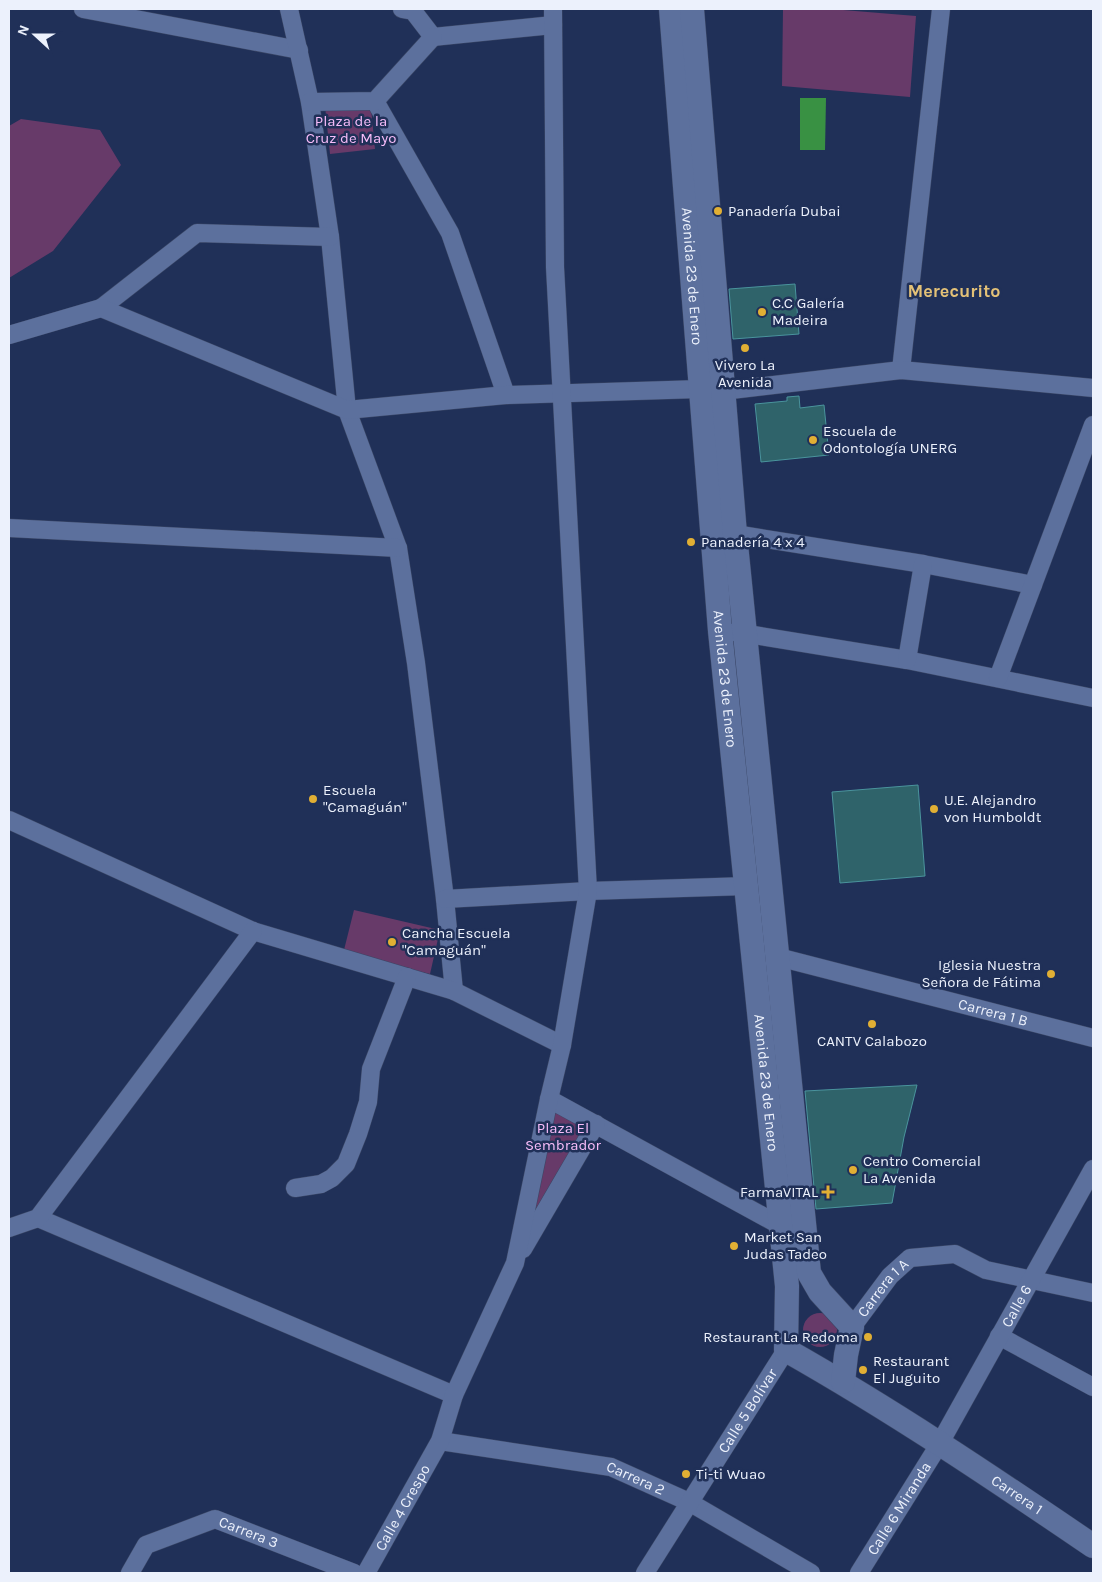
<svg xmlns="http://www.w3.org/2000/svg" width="1102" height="1582" viewBox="0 0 1102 1582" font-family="Karla,sans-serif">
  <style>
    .green { fill: #673a69 }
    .water { fill: #399143 }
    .building { fill: #2f636a; stroke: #4a949d }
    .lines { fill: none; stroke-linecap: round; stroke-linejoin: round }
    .minor-casing { stroke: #3b4766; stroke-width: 19 }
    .secondary-casing { stroke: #3b4766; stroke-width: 25 }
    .minor { stroke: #5c709d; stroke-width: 18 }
    .secondary { stroke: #5c709d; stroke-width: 24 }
    .poi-dot { fill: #e1af34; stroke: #203058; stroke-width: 2 }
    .labels { text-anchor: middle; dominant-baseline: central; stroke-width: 5; stroke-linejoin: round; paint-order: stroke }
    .park-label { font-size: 15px; fill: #f8bdfa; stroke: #203058 }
    .poi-label { font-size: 15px; fill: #ecf1fc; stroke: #203058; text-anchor: start }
    .street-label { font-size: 15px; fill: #ecf1fc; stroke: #203058 }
    .quarter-label { font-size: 18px; font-weight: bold; fill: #e3c177; stroke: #203058 }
  </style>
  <rect width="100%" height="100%" fill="#203058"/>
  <path class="green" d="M783,9H831L916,16L910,97L782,86Z
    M325,106L371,108L375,149L330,154Z
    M21,119L100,130L121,165L53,251L9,278V126Z
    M354,910L440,930L430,974L343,954Z
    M552,1109L589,1128L525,1233Z
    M803 1330a17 17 0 1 1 34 0a17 17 0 1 1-34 0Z"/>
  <path class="water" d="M800,98H826L825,150H800Z"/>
  <path class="building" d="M795,284L799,334L733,339L729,289Z
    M799,396L800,408L824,405L829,455L761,462L755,404L787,401V397Z
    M918,785L925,876L840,883L832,792Z
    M917,1085L904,1137L892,1203L816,1209L805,1091Z"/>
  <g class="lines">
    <g class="minor-casing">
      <g id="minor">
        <path d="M83,9L299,50"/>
        <path d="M289,9L310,102L330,237L347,410L398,548L416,663L445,899L454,991"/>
        <path d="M402,9L413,11L433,37L553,25"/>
        <path d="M375,101L450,233L506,395"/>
        <path d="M310,102L375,101L433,37"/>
        <path d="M101,308L197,233L330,237"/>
        <path d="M9,335L101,308L347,410L506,395L700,389"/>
        <path d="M901,370L941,9"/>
        <path d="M723,391L901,370L1093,388"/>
        <path d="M9,528L398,548"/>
        <path d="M735,534L923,564L1033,585"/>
        <path d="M735,632L907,660L1093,698"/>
        <path d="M907,660L923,564"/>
        <path d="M998,678L1093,425"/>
        <path d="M9,820L253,931L454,991L562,1045"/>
        <path d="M445,899L588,891L747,886"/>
        <path id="s1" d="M778,957L1093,1038"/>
        <path d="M549,1099L781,1226"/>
        <path d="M295,1188L321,1184L332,1178L346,1164L358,1134L368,1102L371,1069L407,977"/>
        <path d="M38,1218L454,1395"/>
        <path d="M9,1228L38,1218L253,931"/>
        <path d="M523,1249L596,1124"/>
        <path id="s2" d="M852,1327L890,1276L910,1258L955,1254L986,1270L1093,1293"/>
        <path d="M999,1336L1093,1387"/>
        <path id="s3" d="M440,1441L611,1467L689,1502L811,1573"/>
        <path id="s4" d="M130,1573L146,1545L215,1519L354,1573"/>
        <path id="s5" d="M366,1573L440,1441L454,1395L515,1263L549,1099L562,1045L588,891L555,267L553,9"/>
        <path id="s6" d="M645,1573L786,1350"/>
        <path id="s7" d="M859,1573L940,1443L1093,1169"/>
      </g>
    </g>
    <g class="secondary-casing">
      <g id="secondary">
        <path id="s8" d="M671,9L720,631L787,1286L786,1350C892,1410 993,1478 1093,1546"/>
        <path d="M692,9L735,534L809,1273L820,1292L852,1327L846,1355L843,1382"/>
      </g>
    </g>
    <use href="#minor" class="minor"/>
    <use href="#secondary" class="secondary"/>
  </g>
  <g class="poi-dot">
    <circle cx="718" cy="211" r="5"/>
    <circle cx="762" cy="312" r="5"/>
    <circle cx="745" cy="348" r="5"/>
    <circle cx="813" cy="440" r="5"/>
    <circle cx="691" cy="542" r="5"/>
    <circle cx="313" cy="799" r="5"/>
    <circle cx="934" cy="809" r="5"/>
    <circle cx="392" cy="942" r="5"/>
    <circle cx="1051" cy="974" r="5"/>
    <circle cx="872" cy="1024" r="5"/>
    <circle cx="853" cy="1170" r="5"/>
    <path d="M825.5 1184.5h5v5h5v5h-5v5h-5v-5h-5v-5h5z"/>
    <circle cx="734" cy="1246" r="5"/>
    <circle cx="868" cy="1337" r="5"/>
    <circle cx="863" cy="1370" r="5"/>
    <circle cx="686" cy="1474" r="5"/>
  </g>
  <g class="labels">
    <g class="park-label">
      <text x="351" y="121">Plaza de la<tspan x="351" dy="17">Cruz de Mayo</tspan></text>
      <text x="563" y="1128">Plaza El<tspan x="563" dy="17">Sembrador</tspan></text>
    </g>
    <g class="poi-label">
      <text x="728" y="211">Panadería Dubai</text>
      <text x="772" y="303">C.C Galería<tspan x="772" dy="17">Madeira</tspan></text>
      <text x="745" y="365" text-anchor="middle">Vivero La<tspan x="745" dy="17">Avenida</tspan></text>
      <text x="823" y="431">Escuela de<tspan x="823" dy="17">Odontología UNERG</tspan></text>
      <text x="701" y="542">Panadería 4 x 4</text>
      <text x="323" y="790">Escuela<tspan x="323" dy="17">"Camaguán"</tspan></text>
      <text x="944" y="800">U.E. Alejandro<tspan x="944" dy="17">von Humboldt</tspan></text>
      <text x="402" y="933">Cancha Escuela<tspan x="402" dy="17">"Camaguán"</tspan></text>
      <text x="1041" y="965" text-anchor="end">Iglesia Nuestra<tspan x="1041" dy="17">Señora de Fátima</tspan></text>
      <text x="872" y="1041" text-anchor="middle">CANTV Calabozo</text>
      <text x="863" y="1161">Centro Comercial<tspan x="863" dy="17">La Avenida</tspan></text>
      <text x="818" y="1192" text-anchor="end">FarmaVITAL</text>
      <text x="744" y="1237">Market San<tspan x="744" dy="17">Judas Tadeo</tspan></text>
      <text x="858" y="1337" text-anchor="end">Restaurant La Redoma</text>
      <text x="873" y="1361">Restaurant<tspan x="873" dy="17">El Juguito</tspan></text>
      <text x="696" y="1474">Ti-ti Wuao</text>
    </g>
    <g class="street-label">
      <text stroke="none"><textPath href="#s8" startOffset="268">Avenida 23 de Enero</textPath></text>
      <text stroke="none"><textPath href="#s8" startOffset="672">Avenida 23 de Enero</textPath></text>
      <text stroke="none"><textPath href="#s1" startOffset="222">Carrera 1 B</textPath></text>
      <text stroke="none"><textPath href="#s8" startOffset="1078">Avenida 23 de Enero</textPath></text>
      <text stroke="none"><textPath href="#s2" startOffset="50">Carrera 1 A</textPath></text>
      <text stroke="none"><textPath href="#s7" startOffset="310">Calle 6</textPath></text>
      <text stroke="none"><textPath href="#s6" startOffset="192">Calle 5 Bolívar</textPath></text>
      <text stroke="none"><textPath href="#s3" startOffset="200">Carrera 2</textPath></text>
      <text stroke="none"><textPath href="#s8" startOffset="1619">Carrera 1</textPath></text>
      <text stroke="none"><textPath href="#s5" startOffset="75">Calle 4 Crespo</textPath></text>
      <text stroke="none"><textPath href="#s7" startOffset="76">Calle 6 Miranda</textPath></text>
      <text stroke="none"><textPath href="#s4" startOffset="142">Carrera 3</textPath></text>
    </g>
    <g class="quarter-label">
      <text x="954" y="291">Merecurito</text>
    </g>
  </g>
  <rect width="1102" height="1582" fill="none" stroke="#ecf1fc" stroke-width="20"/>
  <g transform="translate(35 35) rotate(291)" stroke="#203058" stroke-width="4" paint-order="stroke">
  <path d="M0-4L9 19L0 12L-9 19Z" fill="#ecf1fc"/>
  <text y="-8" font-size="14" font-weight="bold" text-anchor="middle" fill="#ecf1fc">N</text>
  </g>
</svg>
